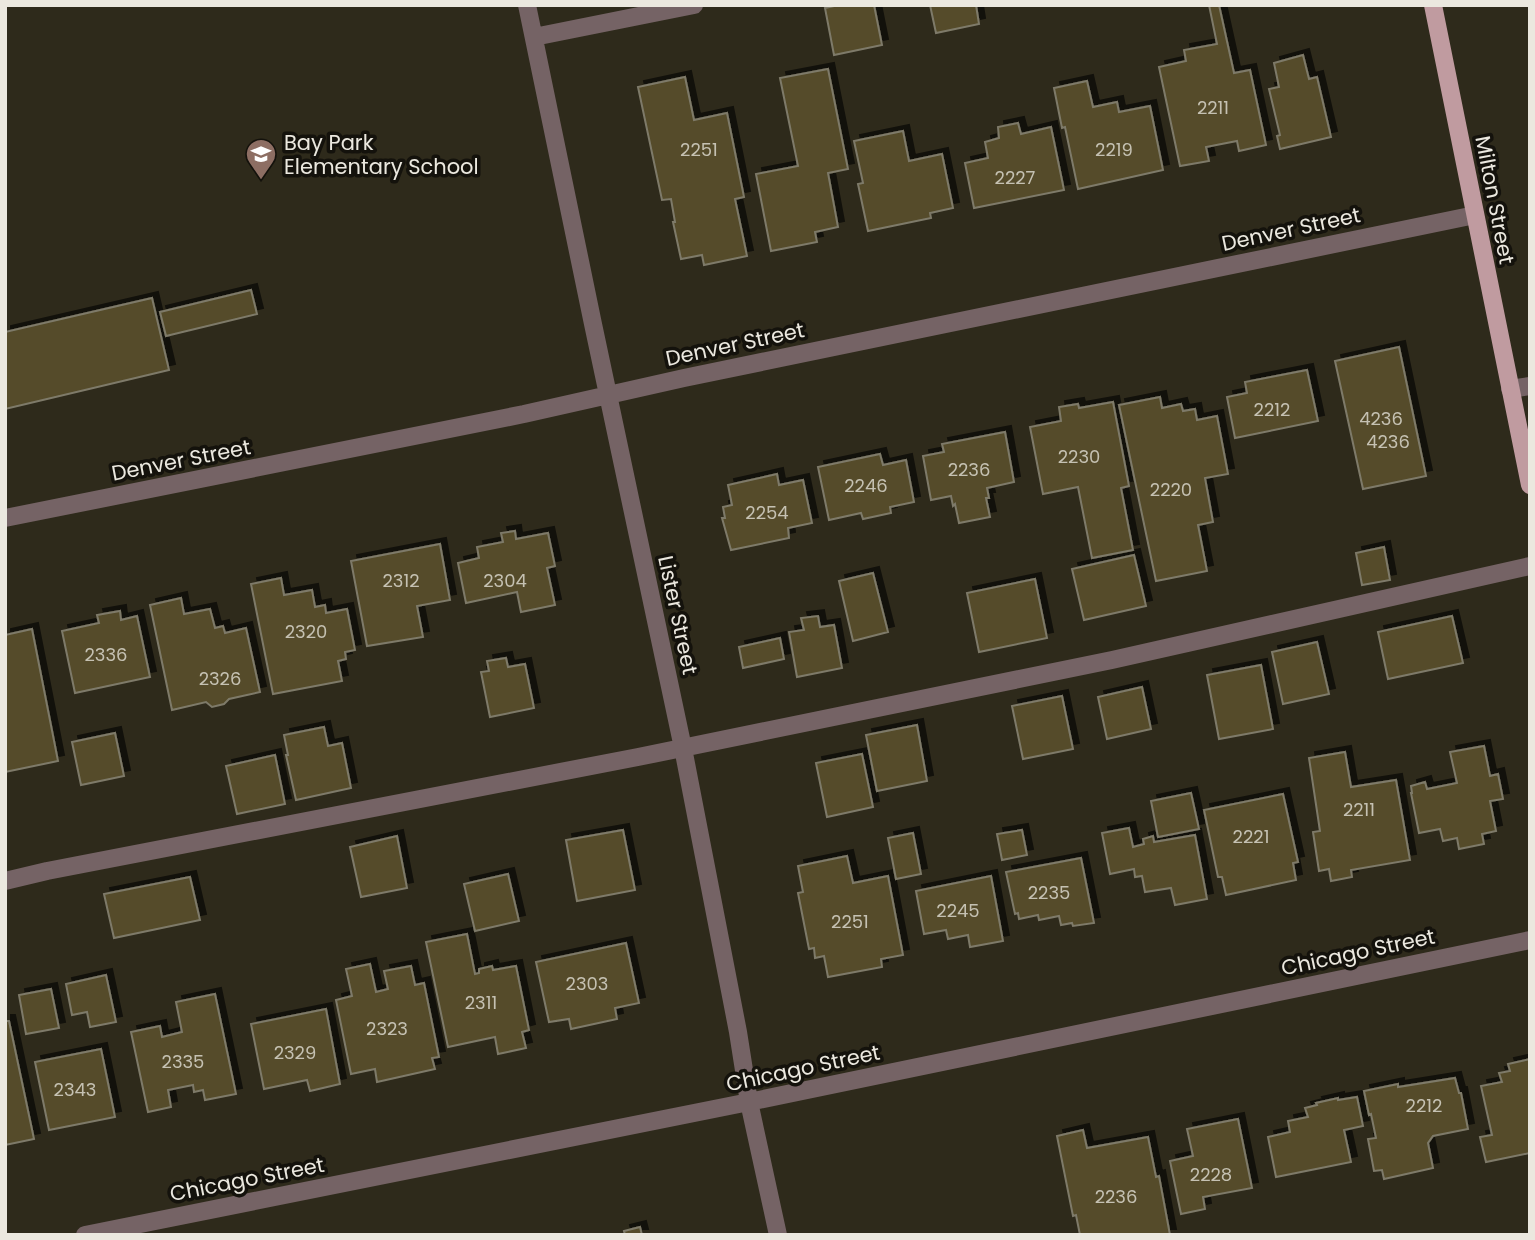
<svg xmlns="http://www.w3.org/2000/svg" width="1535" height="1240" viewBox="0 0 1535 1240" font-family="Poppins,sans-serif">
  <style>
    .building { fill: #544b29; stroke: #7e7a69; stroke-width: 2; filter: url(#shadow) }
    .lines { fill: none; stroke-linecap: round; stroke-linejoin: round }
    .minor { stroke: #756365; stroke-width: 18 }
    .major { stroke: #c09ba0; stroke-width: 18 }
    .labels { text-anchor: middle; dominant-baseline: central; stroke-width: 7; stroke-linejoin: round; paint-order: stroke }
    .number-label { font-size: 18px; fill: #c5c1b2 }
    .poi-label { font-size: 21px; fill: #ebe8df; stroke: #14120c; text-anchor: start }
    .street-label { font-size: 21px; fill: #ebe8df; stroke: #14120c }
  </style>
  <defs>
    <filter id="shadow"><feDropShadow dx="6" dy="-6" stdDeviation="0" flood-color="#0009"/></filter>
  </defs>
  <rect width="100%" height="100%" fill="#2e2a1b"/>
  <path class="building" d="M839,5H874L882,45L834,55L825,8Z
    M930,5H976L979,24L936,33Z
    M1209,5H1219L1234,73L1250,70L1266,145L1239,151L1237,141L1206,147L1209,161L1180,166L1159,67L1186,61L1184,50L1217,44Z
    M1303,55L1309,79L1317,77L1331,137L1280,149L1277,136L1280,135L1269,89L1279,87L1274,63Z
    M828,69L848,169L828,173L838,227L815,232L817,242L771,251L756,174L798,166L780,78Z
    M685,77L694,120L727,113L744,197L735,199L747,256L704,265L702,255L681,259L673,222H675L671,199L662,200L638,87Z
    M1087,81L1093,107L1117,102L1119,112L1150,106L1163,170L1078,189L1065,127L1062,128L1054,88Z
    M1018,123L1021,134L1051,127L1064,190L974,208L965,163L988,158L985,142L999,138L998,127Z
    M903,131L909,161L942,154L953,208L930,213L931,218L868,231L858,184L863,183L854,141Z
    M251,290L257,314L166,336L160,312Z
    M152,298L169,370L5,409V332Z
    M1399,347L1426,476L1363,489L1335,361Z
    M1307,370L1318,421L1235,438L1227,397L1247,393L1245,382Z
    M1160,397L1162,408L1181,404L1183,411L1195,409L1197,420L1217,416L1228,474L1205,478L1213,522L1198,525L1207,571L1156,581L1119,405Z
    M1113,402L1129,486L1121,488L1133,550L1092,558L1078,487L1043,494L1030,427L1061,421L1059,407L1078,404L1079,408Z
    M1005,432L1014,482L987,488L989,498H986L990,517L959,523L955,504L953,506L951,496L931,500L923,456L944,452L942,444Z
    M880,454L883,465L906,460L914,502L890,507L891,513L863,519L861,513L829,520L818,467Z
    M777,474L779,485L803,480L812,523L788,528L789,538L731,550L722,518H725L723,507L732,505L728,485Z
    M515,531L516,539L548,533L555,566L547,568L555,605L521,612L517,592L466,603L458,563L479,558L477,547L503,542L501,533Z
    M440,544L450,600L417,606L423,637L367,646L351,561Z
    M1384,547L1390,580L1362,585L1356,553Z
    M1134,555L1146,606L1084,620L1072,569Z
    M873,573L888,632L853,641L839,581Z
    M281,578L284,595L312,590L315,607L325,605L326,613L347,609L355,650L345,652L346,659L338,661L342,681L273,694L251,584Z
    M1035,579L1047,638L979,652L967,593Z
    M181,598L184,614L210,609L215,628L223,626L225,633L246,628L260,692L229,699L224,704L212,707L206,702L172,710L150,605Z
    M120,611L121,620L137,616L150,677L75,693L62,631L99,623L97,615Z
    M818,616L820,627L834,625L842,668L797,677L789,632L804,630L801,618Z
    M1452,616L1463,663L1388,679L1378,632Z
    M32,629L58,761L5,772V635Z
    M780,638L784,659L743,668L739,647Z
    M1317,642L1329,694L1283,704L1272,652Z
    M506,658L508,667L525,664L534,708L490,717L481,672L489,671L487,661Z
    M1261,665L1273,729L1219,739L1207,675Z
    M1142,687L1151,729L1107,739L1098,697Z
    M1062,696L1073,749L1023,759L1012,706Z
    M917,725L927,781L877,791L866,735Z
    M324,727L328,746L342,743L351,788L296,800L286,755H288L284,735Z
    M115,733L124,776L81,785L72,742Z
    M1484,746L1490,776L1498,774L1503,799L1490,801L1496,831L1482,834L1484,844L1459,849L1457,838L1443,841L1440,829L1419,833L1411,793H1412L1411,786L1425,782L1427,789L1457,783L1450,752Z
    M1345,752L1351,787L1396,780L1410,860L1351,870L1352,877L1331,881L1329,869L1319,871L1313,832L1320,831L1309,758Z
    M862,754L873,807L827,817L816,763Z
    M275,755L285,804L237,814L226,766Z
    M1191,793L1199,829L1158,837L1151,801Z
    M1283,794L1298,862L1293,863L1296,880L1226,895L1222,877H1218L1204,810Z
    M1129,828L1133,847L1144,844L1143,839L1153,836L1154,842L1195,835L1207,899L1175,905L1171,888L1145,892L1142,876L1135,877L1134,869L1110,874L1102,833Z
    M623,830L635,890L577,901L566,840Z
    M1022,830L1027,855L1002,860L997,834Z
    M913,833L921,874L896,879L888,838Z
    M397,836L407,888L361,897L350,847Z
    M847,856L853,883L888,876L903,955L881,959L882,967L828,977L824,956L815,958L814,948L809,949L798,893L803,892L798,866Z
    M1081,858L1094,923L1073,926L1072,923L1061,925L1059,916L1039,920L1038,915L1019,919L1018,913L1015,914L1006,872Z
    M508,874L519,921L475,931L464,884Z
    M991,876L1003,941L970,947L968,935L948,939L946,930L924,934L916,891Z
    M190,877L200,920L114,938L104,894Z
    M467,934L475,974L479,973V969L492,966L493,970L516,966L529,1030L522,1032L526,1048L498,1054L495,1037L448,1047L426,942Z
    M626,943L639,1003L615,1008L617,1019L571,1029L569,1019L549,1022L536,962Z
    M370,964L376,992L388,989L384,971L411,966L415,985L424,983L439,1057L432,1058L435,1069L377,1082L375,1069L351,1074L336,1000L352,996L346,969Z
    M106,975L116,1022L90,1027L87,1012L72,1015L66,984Z
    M51,989L59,1028L26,1034L19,995Z
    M215,994L236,1094L205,1100L203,1090L194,1092L193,1085L168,1090L171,1107L148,1112L131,1032L160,1026L162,1037L182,1032L176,1002Z
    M326,1009L340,1084L310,1091L307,1080L264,1089L251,1024Z
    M5,1021H9L34,1139L5,1145Z
    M101,1049L115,1117L49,1130L35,1062Z
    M1530,1059V1153L1486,1162L1480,1137L1492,1135L1481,1086L1502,1082L1499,1073L1510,1071L1508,1064Z
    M1455,1078L1459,1093H1461L1468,1129L1433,1136L1428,1143L1433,1168L1384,1179L1382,1170L1374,1171L1368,1139L1376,1138L1371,1114L1369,1115L1364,1091L1398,1084V1087Z
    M1357,1097L1363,1126L1344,1130L1351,1162L1276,1177L1268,1137L1290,1132L1288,1121L1308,1117L1305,1108L1317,1105L1316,1103L1338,1098V1100Z
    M1238,1119L1252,1188L1203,1197L1205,1209L1181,1214L1170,1161L1193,1156L1187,1129Z
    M1083,1130L1087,1148L1148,1137L1156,1177L1159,1176L1170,1235H1080L1076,1215L1073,1216L1057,1136Z
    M640,1227L642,1235H625L624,1231Z"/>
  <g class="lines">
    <path class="minor" d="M527,5L593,324L683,748L738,1032L749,1102L778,1235
      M534,37L694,5
      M1510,389L1530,386
      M5,518L524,414L684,378L1475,215
      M5,881L47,871L638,757L1112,660L1530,566
      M85,1235L749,1102L1530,940"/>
    <path class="major" d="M1433,5L1530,485"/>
  </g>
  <defs>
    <g id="school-pin" transform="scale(1.575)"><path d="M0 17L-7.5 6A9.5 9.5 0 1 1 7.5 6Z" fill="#8d6e63" stroke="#14120c"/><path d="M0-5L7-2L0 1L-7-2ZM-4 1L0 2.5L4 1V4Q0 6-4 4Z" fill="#fff"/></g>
  </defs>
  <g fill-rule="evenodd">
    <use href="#school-pin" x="261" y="154"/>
  </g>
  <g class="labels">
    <g class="number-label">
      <text x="1213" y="107">2211</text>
      <text x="699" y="149">2251</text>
      <text x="1114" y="149">2219</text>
      <text x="1015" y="177">2227</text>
      <text x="1272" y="409">2212</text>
      <text x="1381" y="418">4236</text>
      <text x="1388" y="441">4236</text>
      <text x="1079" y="456">2230</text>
      <text x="969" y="469">2236</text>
      <text x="866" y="485">2246</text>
      <text x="1171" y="489">2220</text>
      <text x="767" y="512">2254</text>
      <text x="401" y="580">2312</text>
      <text x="505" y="580">2304</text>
      <text x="306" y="631">2320</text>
      <text x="106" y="654">2336</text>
      <text x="220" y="678">2326</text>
      <text x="1359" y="809">2211</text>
      <text x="1251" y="836">2221</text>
      <text x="1049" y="892">2235</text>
      <text x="958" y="910">2245</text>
      <text x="850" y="921">2251</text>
      <text x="587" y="983">2303</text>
      <text x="481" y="1002">2311</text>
      <text x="387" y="1028">2323</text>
      <text x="295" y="1052">2329</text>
      <text x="183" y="1061">2335</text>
      <text x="75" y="1089">2343</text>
      <text x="1424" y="1105">2212</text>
      <text x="1211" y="1174">2228</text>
      <text x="1116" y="1196">2236</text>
    </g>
    <g class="poi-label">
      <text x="284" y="142">Bay Park<tspan x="284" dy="24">Elementary School</tspan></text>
    </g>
    <g class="street-label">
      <text transform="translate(1495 200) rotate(79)">Milton Street</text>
      <text transform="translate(1291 229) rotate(-12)">Denver Street</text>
      <text transform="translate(735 344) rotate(-12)">Denver Street</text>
      <text transform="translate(181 460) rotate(-11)">Denver Street</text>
      <text transform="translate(678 615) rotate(78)">Lister Street</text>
      <text transform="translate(1358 952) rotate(-12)">Chicago Street</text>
      <text transform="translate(803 1068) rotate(-12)">Chicago Street</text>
      <text transform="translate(247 1179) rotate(-11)">Chicago Street</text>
    </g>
  </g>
  <rect width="1535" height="1240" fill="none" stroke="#ebe8df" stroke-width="14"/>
</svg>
